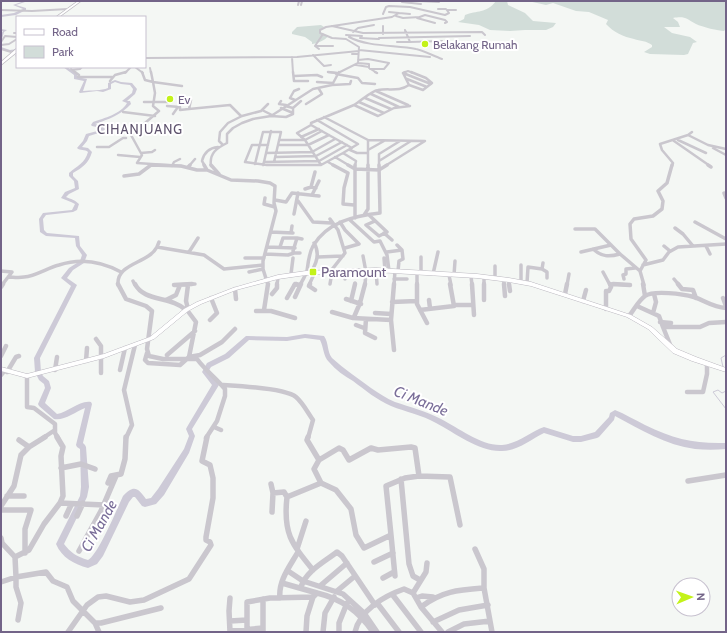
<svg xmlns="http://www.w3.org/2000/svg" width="727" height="633" viewBox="0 0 727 633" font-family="Cabin,sans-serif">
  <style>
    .green { fill: #d2ddd9 }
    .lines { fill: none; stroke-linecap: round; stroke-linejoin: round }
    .stream { stroke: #cdcad7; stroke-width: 1 }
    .river { fill: #cdcad7; fill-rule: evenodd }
    .major-casing { stroke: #bbb8c0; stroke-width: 1 }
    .highway-casing { stroke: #bcb9c0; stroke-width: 1.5 }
    .minor-far4 { stroke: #cac7ce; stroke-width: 2 }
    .minor-far3 { stroke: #cac7ce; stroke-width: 2.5 }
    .minor-far2 { stroke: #cac7ce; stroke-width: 3.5 }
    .minor-far1 { stroke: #cac7ce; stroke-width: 4.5 }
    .minor { stroke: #cac7ce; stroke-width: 5.5 }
    .major { fill: #fff; fill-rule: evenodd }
    .highway { fill: #fff; fill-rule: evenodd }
    .poi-dot { fill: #c3f219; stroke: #fff; stroke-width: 1.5 }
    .labels { text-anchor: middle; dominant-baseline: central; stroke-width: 4; stroke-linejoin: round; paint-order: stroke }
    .far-poi-label { font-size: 12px; fill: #736488; stroke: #fff; text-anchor: start }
    .far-quarter-label { font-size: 13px; letter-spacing: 1px; fill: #5d526c; stroke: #fff }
    .poi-label { font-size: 14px; fill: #736488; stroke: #fff; text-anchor: start }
    .water-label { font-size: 15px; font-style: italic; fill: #7a6e99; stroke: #fff }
  </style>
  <rect width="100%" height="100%" fill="#f4f7f4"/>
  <path class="green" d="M496,1H507L508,5L525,13L533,21L556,23L553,27L546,30H525L510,31L490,30L479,25L458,22L464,19L465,15C477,10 486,14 496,1Z
    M528,1H726V29L724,31C719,31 702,27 696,24C686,19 686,16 673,18L678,22L680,27H664L672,33L690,37L697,42L693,43L688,54L684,55L650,54L644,52L652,47V45C647,41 640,41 634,39C624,37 613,32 606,24L608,20L589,12L576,11L553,3L546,5Z
    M321,25L324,27L319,30V32L328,36C326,40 316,44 312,44V42L305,37L292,34V32L297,27Z"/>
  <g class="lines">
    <path class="stream" d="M723,367L721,358L726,355
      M726,391L722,393L718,390L713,392L726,409"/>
    <path class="river" d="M24,1H28L16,5L26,8V10L16,15L1,17V15L14,13L23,9L13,5Z
      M1,29L7,30L4,32L2,39L1,40V34L3,31H1Z
      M1,47L10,50L17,49V51L10,52L1,49Z
      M17,54V57L15,56Z
      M63,67H67L77,74V77L87,79L83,91C92,90 101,91 108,88V83L115,80L121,82L132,83L137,89L135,94L127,101H130L131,104C121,115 109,119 95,124L104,126L105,131L89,136L87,141L82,147L88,148L92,152C89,163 82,168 73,173V176L78,181L79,189L69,194L66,197C71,199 75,200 79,204L77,210L73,212L46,215L43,219L44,230L47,233L79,236L80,246L87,255L84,263L73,270L67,278L77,285L40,358L41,372L43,376L49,381L51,388L45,403L57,414C69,412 79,400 91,402L92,404L83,443L85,445L86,447L89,487L87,497L64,544C70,552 77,557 88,560C98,555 117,509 123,496C134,484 138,488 146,499L151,498L158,489L184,449L189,436L186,429L187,427L212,385L202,372L207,363L225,354L246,336H248L287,337L305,334L324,336C329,343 327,352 332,358C344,369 358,378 371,388C379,393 387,399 395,402C410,407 426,411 441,419C459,428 481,446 502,445C517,444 530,432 544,427L573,436H581L595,432L609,417L610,413L615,410C625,414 635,420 645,425C674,439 695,444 726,443V449C716,450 705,450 695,449C666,445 641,430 615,416L614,420L599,437L597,438L581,442H573L544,433C530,440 516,452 500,451C478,451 455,433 436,423C422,415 406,412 391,406C377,400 365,390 353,381C344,376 336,370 329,362C323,356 324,348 320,340L305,338L287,341L249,340L229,358L211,367L208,372L219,385L192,429L195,436L189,453L164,495L156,504L145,507L142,506L135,497H133L129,502L103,556L97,564L88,568C74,564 62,558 56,544L80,496L81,487L80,449L77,447L76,445L85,408C75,412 64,421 54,419L39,406L38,404L45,388L44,384L39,380L35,372L34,358L71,286L61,278L69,268L80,261L82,255L76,246L75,238L46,236L40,232L39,219L43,213L72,210L75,204L71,202L61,198L65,192L75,188L74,181L69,176V173C77,166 85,163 88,152C85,149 80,151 77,148L83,141L86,134L101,130V128L92,126L91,125L93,122C104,118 121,114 127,103L122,101L132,93L133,89L130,85L121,84L115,82L111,84V89L103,92L97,91L80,93L79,92L84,81L74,79V75Z"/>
    <g class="major-casing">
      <path id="major" d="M376,268L477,274L509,278L531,282L631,315L652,327L677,349L696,357L726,368V372L692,361L673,353L648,329L627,317L531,286L509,282L477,278L376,272L306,275L278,279L236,290L201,304L188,311L154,339L104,358L27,378L1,371V367L27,374L104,354L150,337L184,309L197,302L233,288L278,275L306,271Z"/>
    </g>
    <g class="highway-casing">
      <path id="highway" d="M78,1H81L59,17H56Z
        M16,49H17V52L1,65V62Z"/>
    </g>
    <path class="minor-far4" d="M420,1L439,2
      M402,2L421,4
      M298,5L299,1
      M301,5L302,1
      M1,10L32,11L68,9
      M447,10H456
      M389,12L399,13
      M399,13L410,14
      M383,14L386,7L389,6L410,7L445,15L449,13L446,9H438
      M396,16L403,18L420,17
      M435,23L417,18L425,15L445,20L447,22L445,23
      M332,26L363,33L482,32L485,35
      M383,26V34
      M353,32L358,28L374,25
      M14,33H17
      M346,35L362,36
      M349,37C368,47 395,45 416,49C419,49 439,58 442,59
      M360,38L379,39
      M379,38L470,36
      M1,42L5,36L17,37
      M397,42H410L405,30
      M410,42L442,41
      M438,44L489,43L491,48L445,49
      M1,45L9,44L17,39
      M315,46L323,34
      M1,49L11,52
      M319,49L315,46H333
      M359,50L430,57
      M352,54H358
      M313,55L324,66L331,65
      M292,57L293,73
      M145,58L297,57L359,51
      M358,60L368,59L389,63L384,69H370
      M358,63L369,64V68L377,73
      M356,65L369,67
      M135,67L143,73
      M150,68L151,73
      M71,69L76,73
      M72,70L80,69L82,67
      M328,72L337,73
      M125,73L131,67
      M338,73L358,63L359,47L346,39L332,38L320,33V30L326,27L392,17L399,13
      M403,73L408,71L413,73"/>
    <path class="minor-far3" d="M75,72L79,75L78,77H112
      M142,72L145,80L153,82L155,93L153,106L159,111L131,135L142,155L137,163L181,166
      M151,72L153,82
      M293,72L294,81H308
      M328,72L337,73
      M375,72L377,73
      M405,72L403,73L409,85
      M403,73L431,84
      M336,74L358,78L362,83L375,84
      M294,76L317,75L322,77
      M407,79L427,87
      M110,81L115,75L126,72
      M153,82L182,86
      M317,82L333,83
      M332,85L339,72
      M409,85L423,90L432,83L426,78L411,72
      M409,85C399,92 389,88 378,90C371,91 361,101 354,105L378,116L394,108L410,106
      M376,91L408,105
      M371,94L399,107
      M365,98L391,109
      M180,100H191L189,109L230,105L241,116
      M295,100L290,98L294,91L299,89
      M281,101L279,104L286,105
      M144,102H168
      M359,102L384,113
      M306,104L322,94L319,89
      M167,106L180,107V110L189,109
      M281,108L293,113
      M293,108L301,101
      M262,110L272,115
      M123,112L155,116
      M173,114L178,107
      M271,116L286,117L293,114V108L285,106
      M324,117L368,140L425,141L385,166
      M317,120L358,144L343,153L356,161L355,166
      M311,125L297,133L305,140L321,165L343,153
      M692,132L688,135L708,145L726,149
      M301,137L319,129
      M279,140H305L322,131
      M368,140V166
      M678,140L706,153
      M674,141L710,166
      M223,145L219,141L220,132L228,123L242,116L261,111L268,104
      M268,145H252L245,162L267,165H321
      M278,145H308L329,135
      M97,147H109L123,138H126
      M352,148L311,125V123L354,105
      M713,148L726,155
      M350,150L357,153H368
      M368,150L384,141
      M141,153L152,152L155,150
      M266,153L312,152L335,139
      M118,155L140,157
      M276,157L316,156L342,142
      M335,157L350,166
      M379,161L411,141
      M264,162L271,131
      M328,162L335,166
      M255,164L263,132H281L274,162
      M263,165L264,162L319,161L347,145
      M172,166L174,162L180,159
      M189,166L195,159
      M205,166L202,161C204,152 209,148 218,147
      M211,166C209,153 217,148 227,143V134L233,128L242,123L253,119L271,116L313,89L332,85L350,84L351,81
      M379,166V154L400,141
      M672,166L673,163L662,150L660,144L688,135"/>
    <path class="minor-far2" d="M151,165L181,166L197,170H207L231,180L258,181L270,183L275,186L274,203L276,211L263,261V269L268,285
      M204,165L207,170
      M211,165L219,174
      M333,165L348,173L344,188L343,204L354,205
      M348,165L355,169V218
      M355,165V169L379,170L387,165
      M708,165L711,167
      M188,167L190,165
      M315,172L311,187L316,188
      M124,176L139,174L151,165
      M305,189L311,187
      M724,193L726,198
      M312,195L319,181
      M265,198L264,204L275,207
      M275,200L286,202L292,193L319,196
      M298,201L313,222L331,223
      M294,214L298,193
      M364,215L368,209V165
      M369,215L387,232L379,236L366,225L375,221
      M330,219L338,230L345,253L330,272
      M350,220L374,242L380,241L387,255L389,271
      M340,222L345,230L359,244L345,248
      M695,222L726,239
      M675,228L683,234L693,246
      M575,229H595L620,254L640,271
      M271,232L293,233
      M291,233L292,226
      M384,233L392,240
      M159,242L157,247L204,255L224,269L263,265
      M397,245L402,250L403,259L399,261L398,271
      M664,246L670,251
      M706,246L710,254
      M267,247L295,248
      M280,247L283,238H297
      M593,249C602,257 609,257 620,254
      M189,252L198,238
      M387,252L402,250
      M581,252L611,245
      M300,253H294L293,251L297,238L302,239
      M265,254L288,255L294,253
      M363,256L366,272L365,285
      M318,257L343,256
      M421,257V273
      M245,258H264
      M384,258L385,270
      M521,265V282
      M643,265L663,260L669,252L678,247L726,244
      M495,266V278
      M542,269L547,272V278
      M376,270L377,284
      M1,271L12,272L2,285
      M249,272L263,269
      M311,272C317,263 320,253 314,243
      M345,272V279
      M417,272V285
      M603,272L610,285
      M291,274L293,258
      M433,274L438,252
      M449,275L451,285
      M454,275L455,261
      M471,276L472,285
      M8,277C13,277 18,278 24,277C36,276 47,268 59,265C80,258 101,261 121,272
      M484,277V285
      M394,279H407
      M504,279V285
      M624,279L623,275L626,274V269L635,268
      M674,279L679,285
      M509,280V285
      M133,281L135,285
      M527,283L528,267L542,269L543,263
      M330,284L332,272
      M610,284L630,285
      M118,285C116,263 148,264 157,247
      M174,285L195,284
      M277,285L278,277
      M294,285H299
      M300,285C303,280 305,276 307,271C308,263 309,253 313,246C327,222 354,216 380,213L379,165
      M309,285L315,272
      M355,285V283
      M394,285L395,271
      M567,285L569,274
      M644,285L640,271L646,260L631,239L630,224L634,219L653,216L662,209L663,201L658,191L667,183L672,165"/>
    <path class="minor-far1" d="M118,284L126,299L146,306L152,311L147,349L149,356L163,359H197C205,370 216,378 225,389V396L217,421L206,438
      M135,284C144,302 171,296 186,310
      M296,284L299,285
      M310,284L309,286L315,290
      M394,284L391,320L394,350
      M417,284V304L427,323
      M472,284L474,315
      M484,284V300
      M504,284L505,296
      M509,284L510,291
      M613,284L630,285
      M643,284L645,296
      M678,284L682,289L693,290L696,298
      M174,285L192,284
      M188,285L186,301L188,309
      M1,287L3,284
      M235,289L236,299
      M272,294L277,288V284
      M565,294L567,284
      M295,297L301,284
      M287,298L295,284
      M723,298L726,306
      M346,299L361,304
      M166,300L176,295L180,285
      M429,300L430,308
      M351,301L355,284
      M583,301L586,290
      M392,302L416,301
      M454,305H473
      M637,306L659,316L663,327
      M606,309V291H609L611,287L610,284
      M187,310L196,322L189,357
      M264,310L268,284
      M420,310L454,306L450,284
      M256,311H271L295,318
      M332,312L353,318L391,320
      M375,313L391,314
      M653,313L656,302L654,294
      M629,316C634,310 638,301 645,296C654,290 683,294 694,297C706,301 712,307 726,308
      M354,317L360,303L365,284
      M366,319L365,333L375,338
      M210,320L217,313L211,298
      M660,322L671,323
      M356,325L364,328
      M96,339L101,346V373
      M671,347L663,327H700L709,323L726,322
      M147,353L145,360L148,363L180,365L189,357L200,355L222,342L235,329
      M167,355L195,331
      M1,356L6,346
      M86,361L87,348
      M55,370L57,357
      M120,370L125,348
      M7,372L16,357L19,356
      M1,375L5,370
      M27,376V407L34,408L55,424V433L58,438
      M223,385C239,386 285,388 296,397C303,403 308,413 313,420L308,438
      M687,392H703L707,374V364
      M214,427L221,430
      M43,438L55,430
      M126,438L132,425L124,390L135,345"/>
    <path class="minor" d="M308,437L307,440L319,460
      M19,440L29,447
      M411,447L415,448L419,476L405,478L386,486L391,535L364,548L356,535L351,509L336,490L321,483L314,469L319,460L339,448L343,450L349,460L371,448L378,450Z
      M61,468L81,464L95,469
      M419,476L450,477L460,525
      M401,479L409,564L413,576L420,580
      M688,481L726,475
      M108,483L111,476L121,474L125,459L126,437
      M271,484L273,493L272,512
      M273,493L284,492L287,497
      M7,496H24
      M60,503L104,505
      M1,506L14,486L21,455L29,447L45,437
      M1,510H31L25,529V553
      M107,512L101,511L116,476
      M66,516L71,505
      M77,516L83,503
      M391,535L395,576
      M1,538L2,543L15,557L16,577L46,572L53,581L67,587L73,601L95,623L99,632
      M297,549L306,521
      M475,549L484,569V588L492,632
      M79,551L101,511
      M15,557L29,550L44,524L60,503L63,496L61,456L63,447L57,437
      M374,562L393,553
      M313,570C291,543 283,533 287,497L321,483
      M288,571L303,581L343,594L364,613L377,632
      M383,578L394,572
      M1,582L16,577V587L21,603L18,620
      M282,583L317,593
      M320,586L347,563
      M301,587C306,571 324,562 337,552L342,556L375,605
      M337,591L355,576
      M413,593L426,572L427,563
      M392,594L421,632
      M230,598L229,611L230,632
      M280,598C278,581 290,566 298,552
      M416,598L422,596L433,597
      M263,599V632
      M377,603L399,632
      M421,607C442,591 458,590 484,588
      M230,621L247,620
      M433,622L459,610L488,605
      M95,623H101L161,608
      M247,629V602L270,598L313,597L317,593C342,599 358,611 373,632
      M230,631L263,628
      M68,632L87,605L98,597L106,596L130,602L144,600L189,579L211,545L210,542L206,540V537L213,498V478L210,465L202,461L207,437
      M306,632L307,616L313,597
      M323,632L325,613L334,597
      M339,632V623L347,603
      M355,632C360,610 384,596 404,589L413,593L421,607L442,632
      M448,632L464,624L490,621"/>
    <use href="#major" class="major"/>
    <use href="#highway" class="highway"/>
  </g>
  <g class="poi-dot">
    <circle cx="425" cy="44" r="4"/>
    <circle cx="170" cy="99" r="4"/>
    <rect x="309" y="268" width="8" height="8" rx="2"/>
  </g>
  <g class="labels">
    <g class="far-poi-label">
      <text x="433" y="44">Belakang Rumah</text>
      <text x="178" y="99">Ev</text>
    </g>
    <g class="far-quarter-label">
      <text x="140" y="129">CIHANJUANG</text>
    </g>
    <g class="poi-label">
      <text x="321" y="272">Paramount</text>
    </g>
    <g class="water-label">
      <text transform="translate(421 401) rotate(22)">Ci Mande</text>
      <text transform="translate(99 526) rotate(-60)">Ci Mande</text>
    </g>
  </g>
  <rect width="727" height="633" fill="none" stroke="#736488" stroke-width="4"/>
  <rect x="16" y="16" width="130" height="52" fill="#ffffff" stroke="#c7c1cf"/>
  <rect x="24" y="29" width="20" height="6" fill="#ffffff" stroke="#c7c1cf"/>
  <text x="52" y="36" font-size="12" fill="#736488">Road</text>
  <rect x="24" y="46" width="20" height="12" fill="#d2ddd9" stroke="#c7c1cf"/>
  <text x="52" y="56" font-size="12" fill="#736488">Park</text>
  <g transform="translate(691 597) rotate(88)"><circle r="19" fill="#ffffff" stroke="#c7c1cf"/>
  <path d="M0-3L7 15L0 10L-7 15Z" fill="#c3f219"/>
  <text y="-6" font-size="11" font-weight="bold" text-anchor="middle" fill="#736488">N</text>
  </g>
</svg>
